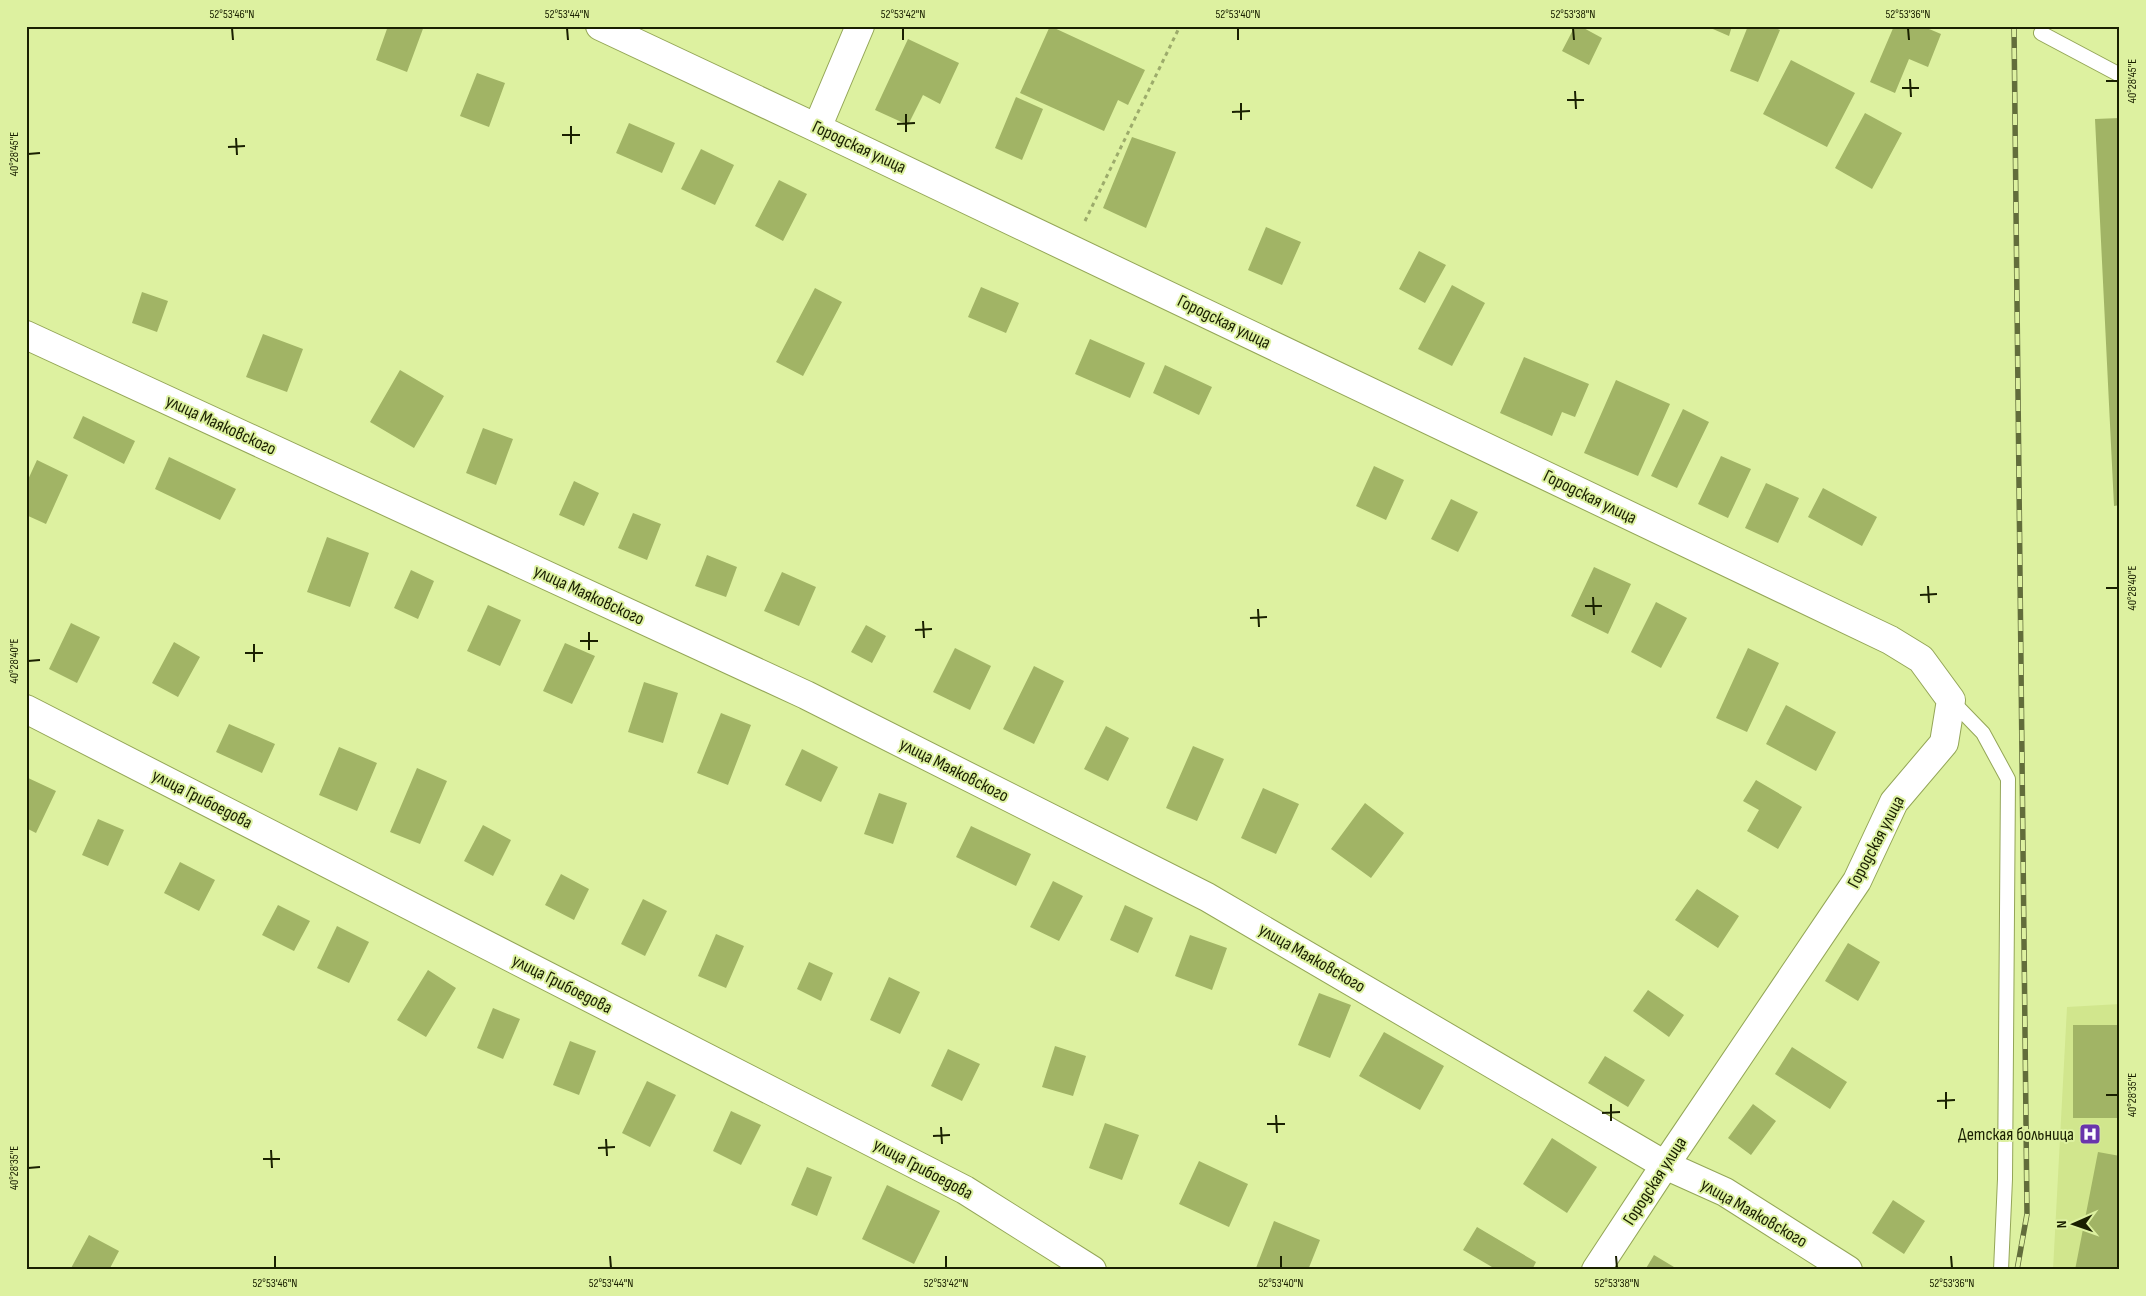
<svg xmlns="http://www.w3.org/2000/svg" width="2146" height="1296" viewBox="0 0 2146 1296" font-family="'Sofia Sans Condensed',sans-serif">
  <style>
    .built { fill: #d1e68d }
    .building { fill: #a1b465 }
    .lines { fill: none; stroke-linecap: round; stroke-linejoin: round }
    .service-casing { stroke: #94a657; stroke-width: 16 }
    .minor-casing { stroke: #94a657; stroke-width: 30 }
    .path { stroke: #9cab6b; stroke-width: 3; stroke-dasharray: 4 4; stroke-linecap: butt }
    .service { stroke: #fff; stroke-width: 14 }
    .minor { stroke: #fff; stroke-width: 28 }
    .rail-casing { stroke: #626d3b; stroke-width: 5.5 }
    .rail { stroke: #ddf1a0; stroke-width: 4; stroke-dasharray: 11; stroke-linecap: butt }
    .ticks { fill: none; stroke: #1a2001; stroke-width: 2 }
    .labels { text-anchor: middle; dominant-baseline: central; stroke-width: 4; stroke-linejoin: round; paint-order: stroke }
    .street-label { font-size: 18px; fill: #1a2001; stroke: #ddf1a0 }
    .poi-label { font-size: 18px; fill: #1a2001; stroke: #ddf1a0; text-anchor: end }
    .neatline { fill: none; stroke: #1a2001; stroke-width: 2 }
    .ticks-label { font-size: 12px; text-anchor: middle; fill: #1a2001 }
  </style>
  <rect width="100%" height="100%" fill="#ddf1a0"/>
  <path class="built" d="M2120,1004V1270H2053L2067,1007Z"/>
  <path class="building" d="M388,26H424L407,72L376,60Z
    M1050,26L1145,70L1128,105L1118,100L1104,131L1020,93Z
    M1575,26H1580L1602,38L1589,65L1562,51Z
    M1706,26H1732L1729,36Z
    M1748,26H1771L1780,30L1758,82L1730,71Z
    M1894,26H1922L1941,34L1928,67L1909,59L1895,93L1870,82Z
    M908,39L959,63L940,104L923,95L908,125L875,110Z
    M1791,60L1855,93L1827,147L1763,114Z
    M477,73L505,83L489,127L460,116Z
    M1016,97L1043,109L1022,160L995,148Z
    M1865,113L1902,133L1872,189L1835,168Z
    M2120,118V505L2114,506L2095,119Z
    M629,123L675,143L662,173L616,153Z
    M1132,137L1176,152L1146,228L1103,208Z
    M701,149L734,165L715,205L681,189Z
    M779,180L807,194L783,241L755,226Z
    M1266,227L1301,242L1282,285L1248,270Z
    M1419,251L1446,265L1425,303L1399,289Z
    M1452,285L1485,303L1452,366L1418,349Z
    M981,287L1019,303L1006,333L968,317Z
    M815,288L842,302L803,376L776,362Z
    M142,292L168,301L157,332L132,323Z
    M263,334L303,349L287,392L246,377Z
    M1090,339L1145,363L1130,398L1075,374Z
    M1524,357L1589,384L1575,417L1562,412L1552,436L1500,413Z
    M1165,365L1212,387L1199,415L1153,393Z
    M400,370L444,396L414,448L370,422Z
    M1616,380L1670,404L1638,476L1584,453Z
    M1683,409L1709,422L1677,488L1651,476Z
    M83,416L135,441L124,464L73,438Z
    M483,428L513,439L496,485L466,473Z
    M1721,456L1751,469L1728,518L1698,504Z
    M169,457L236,489L220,520L155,489Z
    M37,460L68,475L46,524L26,515V484Z
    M1374,466L1404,480L1386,520L1356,506Z
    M574,481L599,493L584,526L559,515Z
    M1766,483L1799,498L1778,543L1745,528Z
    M1823,488L1877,517L1862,546L1808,517Z
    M1451,499L1478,512L1458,552L1431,539Z
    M633,513L661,524L647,560L618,548Z
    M327,537L369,553L350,607L307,592Z
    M707,555L737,567L726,597L695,586Z
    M1594,567L1631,584L1608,634L1571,616Z
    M411,570L434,581L418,619L394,608Z
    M782,572L816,587L799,626L764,611Z
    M1656,602L1687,618L1661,668L1631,652Z
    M488,605L521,620L500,666L467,651Z
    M71,623L100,637L77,683L49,669Z
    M866,625L886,636L872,663L851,652Z
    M174,642L200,657L178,697L152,683Z
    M565,643L595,656L572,704L543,691Z
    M955,648L991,666L970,710L933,692Z
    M1748,648L1779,663L1747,732L1716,718Z
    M1034,666L1064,681L1034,744L1003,729Z
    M644,682L678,693L663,743L628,732Z
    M1786,705L1836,732L1816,771L1766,744Z
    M721,713L751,725L728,785L697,773Z
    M229,724L275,744L262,773L216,752Z
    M1106,726L1129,738L1108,781L1084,769Z
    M1193,746L1224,759L1197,821L1166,808Z
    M339,747L377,763L357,811L319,795Z
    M802,749L838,767L821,802L785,785Z
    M417,768L447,781L420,844L390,832Z
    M26,777L56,791L36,833L26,828Z
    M1756,780L1802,807L1778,849L1747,831L1759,810L1743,801Z
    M1263,788L1299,804L1276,854L1241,838Z
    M879,793L907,803L893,844L864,834Z
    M1365,803L1404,833L1371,878L1331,849Z
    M98,819L124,830L108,866L82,855Z
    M483,825L511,840L493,876L464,861Z
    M971,826L1031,854L1016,886L956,857Z
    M180,862L215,880L199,911L164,893Z
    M561,874L589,889L574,920L545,905Z
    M1053,881L1083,896L1059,941L1030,927Z
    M1697,889L1739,916L1718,948L1675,920Z
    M643,899L667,911L645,956L621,944Z
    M278,905L310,921L294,951L262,935Z
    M1125,905L1153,918L1138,953L1110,940Z
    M337,926L369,942L349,983L317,968Z
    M716,934L744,946L726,988L698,976Z
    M1190,935L1227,948L1212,990L1175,976Z
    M1848,943L1880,962L1858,1001L1825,981Z
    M809,962L833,973L821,1001L797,989Z
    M428,970L456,988L426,1037L397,1020Z
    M889,977L920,992L900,1034L870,1020Z
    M1648,990L1684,1015L1669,1037L1633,1011Z
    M1319,993L1351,1005L1330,1058L1298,1045Z
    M493,1008L520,1019L503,1059L477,1048Z
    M2073,1025H2120V1118H2073Z
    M1384,1032L1444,1066L1420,1110L1359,1076Z
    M570,1041L596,1051L579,1095L553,1085Z
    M1055,1046L1086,1056L1073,1096L1042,1087Z
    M1792,1047L1847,1082L1830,1109L1775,1074Z
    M948,1049L980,1064L962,1101L931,1086Z
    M1605,1056L1645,1080L1628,1107L1588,1083Z
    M647,1081L676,1095L650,1147L622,1133Z
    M1753,1104L1776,1121L1751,1155L1728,1138Z
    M731,1111L761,1125L741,1165L713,1151Z
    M1105,1123L1139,1135L1122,1180L1089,1168Z
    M1552,1138L1597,1167L1567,1213L1523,1184Z
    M2098,1152L2120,1156V1270H2075Z
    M1199,1161L1248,1184L1229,1227L1179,1204Z
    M807,1167L832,1177L817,1216L791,1205Z
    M887,1185L940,1211L914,1264L862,1239Z
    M1893,1200L1925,1221L1904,1254L1872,1233Z
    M1274,1221L1320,1240L1308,1270H1260L1256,1268Z
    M1477,1227L1536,1262L1532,1270H1491L1492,1267L1463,1250Z
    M89,1235L119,1251L109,1270H70Z
    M1654,1255L1679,1270H1645Z"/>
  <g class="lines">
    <g class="service-casing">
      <path id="service" d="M2041,33L2120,75
        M1951,700L1983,733L2008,779L2005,1179L2001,1270"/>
    </g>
    <g class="minor-casing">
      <path id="minor" d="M600,26L817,128L1890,640L1921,659L1951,700L1944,743L1894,802L1857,881L1665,1165L1596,1270
        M817,128L860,26
        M26,335L806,695L1207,897L1665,1165L1725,1192L1848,1270
        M26,709L965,1190L1092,1270"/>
    </g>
    <path class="path" d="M1085,221L1180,26"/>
    <use href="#service" class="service"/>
    <use href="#minor" class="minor"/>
    <g class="rail-casing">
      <path id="rail" d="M2014,26L2027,1214L2017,1270"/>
    </g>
    <use href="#rail" class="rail"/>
  </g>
  <path class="ticks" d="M232,28L233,40M567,28L568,40M903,28V40M1238,28V40M1573,28L1574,40M1908,28L1909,40M1910,79L1911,97M2106,81H2118M1902,88H1919M1575,91L1576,109M1567,100H1584M1241,103V120M1232,112L1250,111M906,114V132M897,124L915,123M571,126V144M562,135H580M236,138L237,155M228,147L245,146M28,154L40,153M1928,586L1929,603M2106,588H2118M1920,595L1937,594M1593,597L1594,615M1585,606H1602M1258,609L1259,627M1250,618L1267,617M923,621L924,638M915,630L932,629M589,632V650M580,641H598M254,644V662M245,653H263M28,661L40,660M1946,1092V1109M2106,1095H2118M1937,1101L1955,1100M1611,1104V1121M1602,1113L1620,1112M1276,1115L1277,1133M1267,1124H1285M941,1127L942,1144M933,1136L950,1135M606,1139L607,1156M598,1148L615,1147M271,1150L272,1168M263,1159H280M28,1168L40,1167M275,1256V1268M610,1256L611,1268M946,1256V1268M1281,1256V1268M1616,1256L1617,1268M1951,1256L1952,1268"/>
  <defs>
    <g id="hospital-square" transform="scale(1.125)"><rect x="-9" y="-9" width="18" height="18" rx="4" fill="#6a35ac" stroke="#ddf1a0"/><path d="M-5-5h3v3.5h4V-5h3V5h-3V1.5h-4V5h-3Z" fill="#fff"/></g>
  </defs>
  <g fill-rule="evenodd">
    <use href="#hospital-square" x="2090" y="1134"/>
  </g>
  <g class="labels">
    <g class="street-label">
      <text transform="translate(859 147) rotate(25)">Городская улица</text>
      <text transform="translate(1224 322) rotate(26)">Городская улица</text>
      <text transform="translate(221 425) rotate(25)">улица Маяковского</text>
      <text transform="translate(1590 497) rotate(26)">Городская улица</text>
      <text transform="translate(589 595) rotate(25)">улица Маяковского</text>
      <text transform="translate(954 770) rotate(27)">улица Маяковского</text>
      <text transform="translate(202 799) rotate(27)">улица Грибоедова</text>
      <text transform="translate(1876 842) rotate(-62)">Городская улица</text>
      <text transform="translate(1312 958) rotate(30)">улица Маяковского</text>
      <text transform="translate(562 984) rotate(27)">улица Грибоедова</text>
      <text transform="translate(923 1169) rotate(28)">улица Грибоедова</text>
      <text transform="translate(1655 1181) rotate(-57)">Городская улица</text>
      <text transform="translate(1754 1213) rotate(30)">улица Маяковского</text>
    </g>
    <g class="poi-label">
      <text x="2074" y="1134">Детская больница</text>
    </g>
  </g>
  <rect width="2146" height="1296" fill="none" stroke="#ddf1a0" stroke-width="55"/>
  <g transform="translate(2074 1224) rotate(268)" stroke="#ddf1a0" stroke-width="4" paint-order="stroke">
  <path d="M0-4L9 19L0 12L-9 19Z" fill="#1a2001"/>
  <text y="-8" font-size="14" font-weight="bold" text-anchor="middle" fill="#1a2001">N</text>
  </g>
  <rect x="28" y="28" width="2090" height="1240" class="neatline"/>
  <g class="ticks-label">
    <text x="232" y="18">52°53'46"N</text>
    <text x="567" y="18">52°53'44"N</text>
    <text x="903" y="18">52°53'42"N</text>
    <text x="1238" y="18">52°53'40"N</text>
    <text x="1573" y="18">52°53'38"N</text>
    <text x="1908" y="18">52°53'36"N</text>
    <text transform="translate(2132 81) rotate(-90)" y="4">40°28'45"E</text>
    <text transform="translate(14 154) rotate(-90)" y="4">40°28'45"E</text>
    <text transform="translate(2132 588) rotate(-90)" y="4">40°28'40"E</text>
    <text transform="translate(14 661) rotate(-90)" y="4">40°28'40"E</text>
    <text transform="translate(2132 1095) rotate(-90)" y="4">40°28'35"E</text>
    <text transform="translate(14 1168) rotate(-90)" y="4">40°28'35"E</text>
    <text x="275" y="1287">52°53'46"N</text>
    <text x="611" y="1287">52°53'44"N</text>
    <text x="946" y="1287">52°53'42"N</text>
    <text x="1281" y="1287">52°53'40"N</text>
    <text x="1617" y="1287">52°53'38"N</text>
    <text x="1952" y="1287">52°53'36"N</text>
  </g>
</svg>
